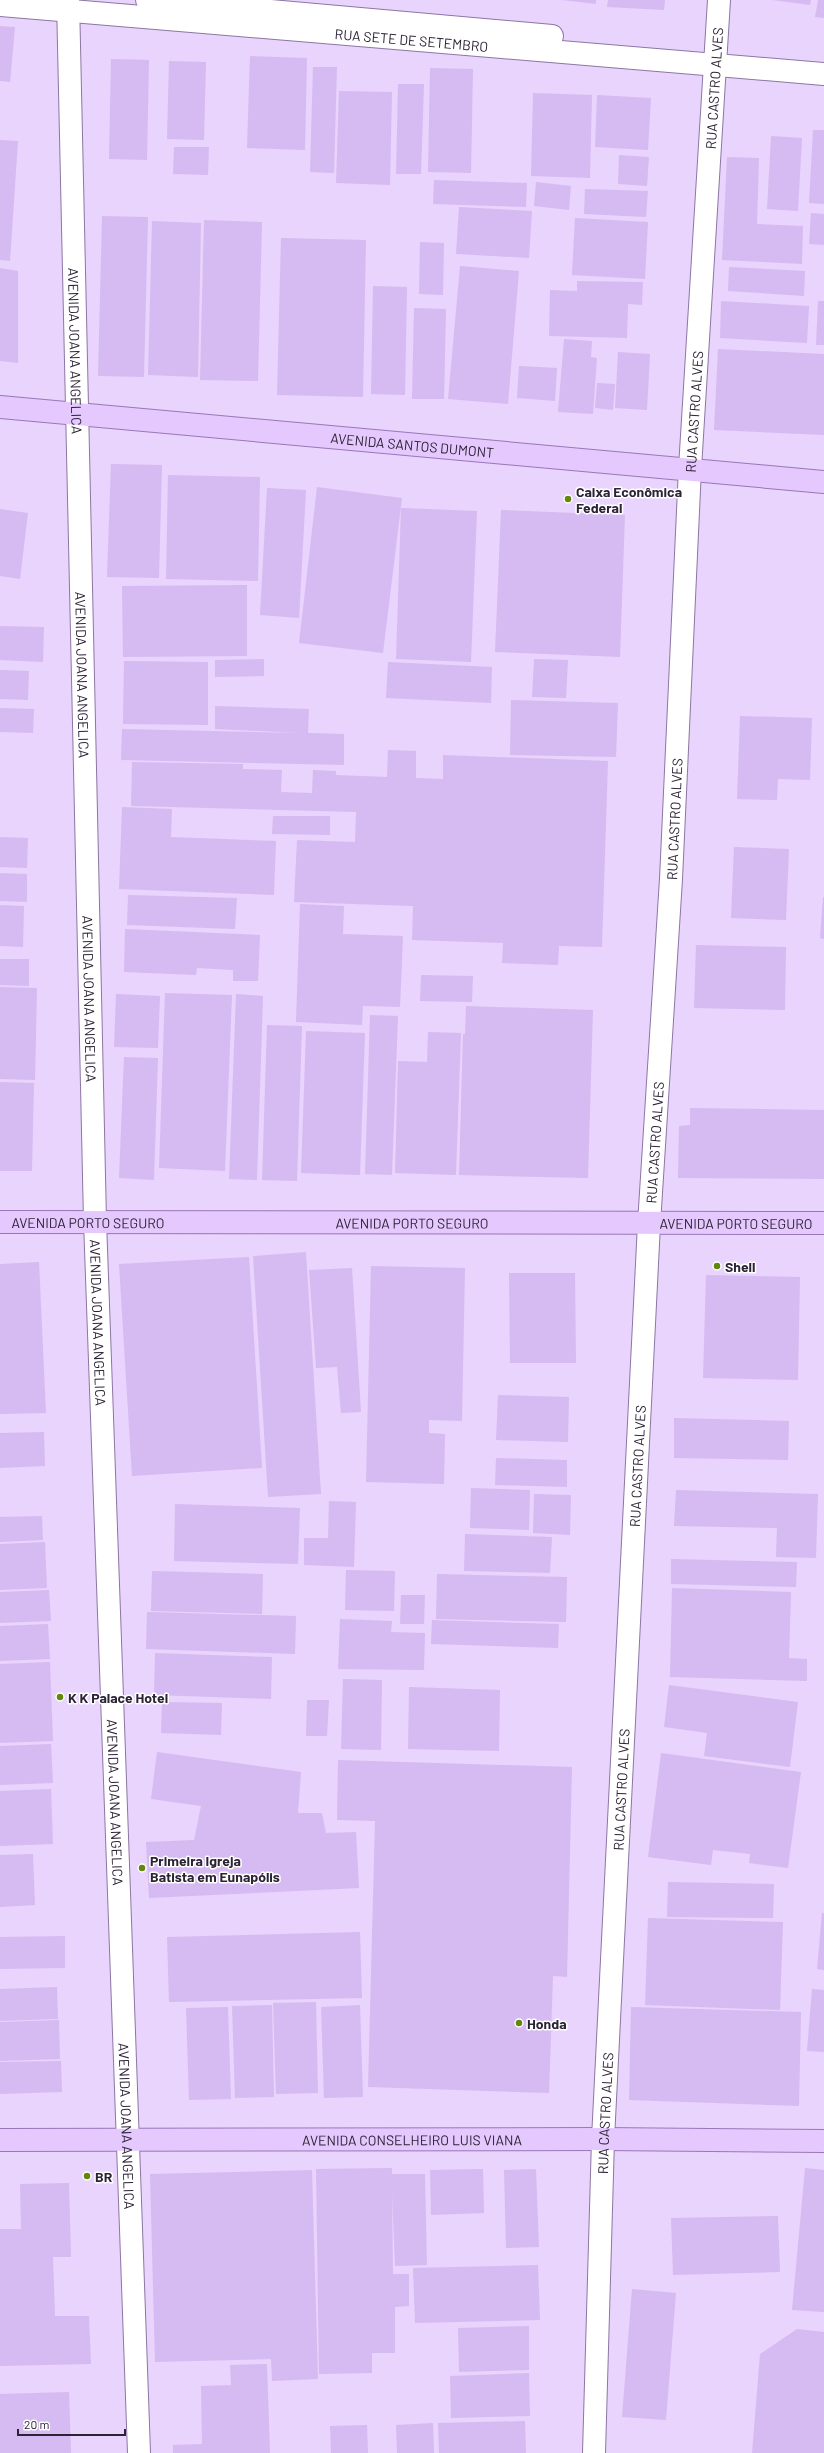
<svg xmlns="http://www.w3.org/2000/svg" width="824" height="2453" viewBox="0 0 824 2453" font-family="Barlow,sans-serif">
  <style>
    .building { fill: #d6baf2 }
    .lines { fill: none; stroke-linecap: round; stroke-linejoin: round }
    .minor-casing { stroke: #8d76a3; stroke-width: 24 }
    .major-casing { stroke: #9877b8; stroke-width: 24 }
    .minor { stroke: #fff; stroke-width: 22 }
    .major { stroke: #e4c8fe; stroke-width: 22 }
    .poi-dot { fill: #61870c; stroke: #fff; stroke-width: 1.5 }
    .labels { text-anchor: middle; dominant-baseline: central; stroke-width: 3; stroke-linejoin: round; paint-order: stroke }
    .street-label { font-size: 14px; fill: #2c2335; stroke: #fff }
    .poi-label { font-size: 14px; font-weight: bold; fill: #2c2335; stroke: #fff; text-anchor: start }
  </style>
  <rect width="100%" height="100%" fill="#e8d4fc"/>
  <path class="building" d="M562,0H596V4Z
    M608,0H665L664,10L607,7Z
    M772,0H811L810,5Z
    M818,0H824V18L815,17Z
    M0,26L15,27L10,82L0,81Z
    M250,56L307,58L305,150L247,148Z
    M111,59L149,60L147,160L109,159Z
    M169,61L206,62L204,140L167,139Z
    M313,67H337L334,173L310,172Z
    M430,68L473,69L471,173L428,172Z
    M398,84H424L421,174H396Z
    M339,91L392,92L390,185L336,183Z
    M533,93L592,95L590,178L531,176Z
    M597,95L651,98L648,150L595,147Z
    M813,130H824V204L809,203Z
    M771,136L802,138L798,211L767,209Z
    M0,140L18,141L10,261L0,260Z
    M174,147H209L208,175L173,174Z
    M619,155L649,157L647,186L618,184Z
    M727,157L759,158L757,224L803,226L802,264L722,260Z
    M434,180L527,183L526,207L433,204Z
    M536,182L571,186L569,210L534,206Z
    M585,189L648,191L646,217L584,214Z
    M459,207L532,211L529,258L456,254Z
    M811,213L824,214V245L809,244Z
    M102,216L148,217L144,377L98,376Z
    M575,218L648,222L645,279L572,275Z
    M204,220L262,222L258,381L200,380Z
    M152,221L201,223L198,377L148,375Z
    M281,238L366,240L363,397L277,395Z
    M420,242L444,243L443,295L419,294Z
    M460,266L519,271L508,404L448,399Z
    M729,267L805,271L804,296L728,291Z
    M0,268L18,271V363L0,361Z
    M577,281L643,282L642,305L628,304L627,338L549,336L550,290L577,291Z
    M373,286L407,287L405,395L371,394Z
    M721,301L809,306L807,343L720,338Z
    M818,301H824V345H816Z
    M414,308L446,309L444,399H412Z
    M564,339L592,341L591,357L597,358L593,414L558,412Z
    M718,349L824,354V435L714,430Z
    M618,352L650,354L647,410L615,408Z
    M519,366L557,368L555,401L517,398Z
    M597,383L615,384L613,410L595,408Z
    M111,464L162,465L159,578L107,577Z
    M168,475L260,477L258,581L166,579Z
    M317,487L402,498L383,653L299,643Z
    M267,488L306,490L299,618L260,615Z
    M401,508L477,511L471,662L396,659Z
    M0,509L28,513L20,579L0,576Z
    M501,510L625,515L620,657L495,652Z
    M247,585V656L123,657L122,586Z
    M0,626L44,627L43,662L0,660Z
    M264,659V676L215,677V660Z
    M534,659L568,660L566,698L532,697Z
    M124,661L208,662V725L123,724Z
    M388,662L492,667L491,703L386,698Z
    M0,670L29,671L28,700L0,699Z
    M511,700L618,703L616,757L510,755Z
    M215,706L309,709L308,733L344,734V765L121,760L122,729L299,733L215,729Z
    M0,708L34,709L33,733L0,732Z
    M740,716L812,718L810,780L778,779L777,800L737,799Z
    M388,750L416,751V778L443,779V755L608,761L602,947L559,946L558,965L502,963L503,943L412,940L413,906L294,902L297,840L355,842L356,812L131,806L132,762L243,764V769L282,770L281,792L312,793L313,770L336,771V775L387,777Z
    M122,807L172,809L171,837L276,841L274,895L119,889Z
    M273,816H330V835L272,834Z
    M0,837L28,838L27,868L0,867Z
    M734,847L789,849L786,920L731,918Z
    M0,873L27,874V902L0,901Z
    M128,895L237,898L235,929L127,925Z
    M823,897H824V939L820,938Z
    M300,904L344,906L343,934L403,936L400,1007L363,1006L362,1025L296,1022Z
    M0,905L24,906L23,947L0,946Z
    M125,929L260,935L258,981H233V970L197,968L196,975L124,972Z
    M696,945L786,947L785,1010L694,1008Z
    M0,959H29V986L0,985Z
    M421,975L473,976L472,1002L420,1001Z
    M0,987L37,988L35,1080L0,1079Z
    M165,993L232,995L225,1171L159,1168Z
    M116,994L160,996L158,1048L114,1047Z
    M236,994L263,996L257,1180L229,1179Z
    M466,1006L593,1010L588,1178L459,1175L463,1034H465Z
    M370,1015L398,1016L392,1175L365,1174Z
    M267,1025L302,1026L297,1181L262,1180Z
    M306,1031L365,1033L360,1175L301,1173Z
    M428,1032L461,1033L456,1175L395,1173L398,1061L427,1062Z
    M124,1057L158,1058L154,1180L119,1178Z
    M0,1082L34,1083L32,1171H0Z
    M690,1108L824,1110V1179L678,1178L679,1126L690,1125Z
    M306,1252L321,1494L268,1497L253,1256Z
    M249,1257L262,1468L132,1476L119,1264Z
    M39,1262L46,1413L0,1414V1264Z
    M371,1266L465,1268L462,1421L429,1420V1433L445,1434L444,1484L366,1482Z
    M352,1268L361,1412L341,1413L337,1367L316,1368L309,1270Z
    M509,1273H575L576,1363H510Z
    M706,1275L800,1277L798,1380L703,1378Z
    M498,1395L569,1397L568,1442L496,1440Z
    M674,1418L789,1421L788,1460L674,1458Z
    M44,1432L45,1466L0,1468V1433Z
    M496,1458L567,1460V1487L495,1485Z
    M471,1488L530,1490L529,1530L470,1528Z
    M676,1490L818,1494L816,1558L776,1557L777,1528L674,1526Z
    M534,1494L571,1495L570,1535L533,1533Z
    M329,1501L356,1502L354,1567L304,1565V1538H328Z
    M175,1504L300,1508L298,1564L174,1561Z
    M42,1516L43,1540L0,1542V1517Z
    M465,1534L552,1537L550,1573L464,1571Z
    M45,1542L47,1588L0,1590V1544Z
    M671,1559L797,1562L796,1587L671,1584Z
    M346,1570L395,1571L394,1611L345,1610Z
    M152,1571L263,1574L262,1614L151,1611Z
    M437,1574L567,1577L566,1622L436,1619Z
    M672,1588L791,1592L789,1658L807,1659V1681L670,1677Z
    M49,1590L51,1621L0,1623V1592Z
    M401,1595H425L424,1624H400Z
    M147,1612L296,1616L295,1654L146,1649Z
    M340,1619L392,1621L391,1632L425,1633L424,1670L338,1669Z
    M432,1620L559,1624L558,1648L431,1644Z
    M48,1624L50,1659L0,1661V1626Z
    M155,1653L272,1657L271,1699L154,1695Z
    M50,1662L53,1741L0,1743V1664Z
    M343,1679L382,1680L381,1750L341,1749Z
    M669,1685L798,1702L790,1767L704,1756L707,1733L664,1727Z
    M409,1687L500,1690L499,1751L408,1749Z
    M307,1700H329L327,1736H306Z
    M162,1702L222,1703L221,1735L161,1733Z
    M51,1744L53,1783L0,1785V1746Z
    M157,1752L301,1772L298,1813H322L326,1833L356,1832L359,1888L149,1898L146,1842L194,1840L201,1806L151,1799Z
    M661,1753L801,1772L788,1868L749,1863L750,1854L713,1850L711,1865L648,1857Z
    M338,1760L572,1767L567,1977L553,1976L549,2093L368,2087L375,1821L337,1820Z
    M51,1789L53,1844L0,1846V1791Z
    M33,1854L35,1905L0,1907V1855Z
    M668,1882L774,1884L773,1918L667,1917Z
    M822,1913H824V1970L817,1969Z
    M648,1918L783,1922L780,2010L645,2005Z
    M360,1932L362,1998L169,2002L167,1937Z
    M65,1936V1968L0,1969V1937Z
    M57,1987L58,2019L0,2021V1989Z
    M812,1989L824,1990V2052L807,2051Z
    M316,2002L318,2093L276,2094L273,2003Z
    M272,2005L274,2097L235,2098L232,2006Z
    M360,2005L363,2097L324,2098L321,2007Z
    M228,2007L231,2099L189,2100L186,2008Z
    M631,2007L801,2012L799,2106L629,2100Z
    M59,2020L60,2059L0,2061V2022Z
    M61,2061L62,2092L0,2094V2062Z
    M392,2168V2174H425L427,2265L395,2266L392,2193L393,2274H409V2306L395,2307V2353H372V2373L319,2374L316,2169Z
    M805,2168L824,2170V2312L792,2310Z
    M483,2169L484,2213L431,2215L430,2170Z
    M536,2169L539,2247L506,2248L504,2170Z
    M312,2170L318,2379L272,2381L271,2359L155,2362L150,2174Z
    M69,2183L71,2257H53L55,2316H89L91,2364L0,2366V2229H21L20,2184Z
    M778,2216L780,2272L673,2275L671,2218Z
    M538,2265L540,2320L415,2323L413,2268Z
    M632,2289L676,2293L666,2420L622,2417Z
    M529,2326V2370L459,2372L458,2328Z
    M797,2329L824,2332V2453H752L760,2354Z
    M267,2364L270,2453H173V2445L202,2444L201,2386L231,2385L230,2365Z
    M529,2373L530,2416L451,2418L450,2376Z
    M69,2392L71,2453H0V2394Z
    M525,2421L526,2453H439L438,2423Z
    M433,2423L434,2453H397L396,2425Z
    M367,2425L368,2453H331L330,2426Z"/>
  <g class="lines">
    <g class="minor-casing">
      <g id="minor">
        <path id="s1" d="M68,0L95,1221L139,2453"/>
        <path d="M147,0L552,36"/>
        <path id="s2" d="M0,5L824,74"/>
        <path id="s3" d="M594,2453L603,2139L649,1224L671,879L690,468L719,0"/>
      </g>
    </g>
    <g class="major-casing">
      <g id="major">
        <path id="s4" d="M0,407L824,482"/>
        <path id="s5" d="M0,1222L824,1223"/>
        <path id="s6" d="M0,2140L603,2139L824,2141"/>
      </g>
    </g>
    <use href="#minor" class="minor"/>
    <use href="#major" class="major"/>
  </g>
  <g class="poi-dot">
    <circle cx="568" cy="499" r="4"/>
    <circle cx="717" cy="1266" r="4"/>
    <circle cx="60" cy="1697" r="4"/>
    <circle cx="142" cy="1868" r="4"/>
    <circle cx="519" cy="2023" r="4"/>
    <circle cx="87" cy="2176" r="4"/>
  </g>
  <g class="labels">
    <g class="street-label">
      <text stroke="none"><textPath href="#s2" startOffset="413">RUA SETE DE SETEMBRO</textPath></text>
      <text stroke="none"><textPath href="#s3" startOffset="2368">RUA CASTRO ALVES</textPath></text>
      <text stroke="none"><textPath href="#s1" startOffset="351">AVENIDA JOANA ANGELICA</textPath></text>
      <text stroke="none"><textPath href="#s3" startOffset="2044">RUA CASTRO ALVES</textPath></text>
      <text stroke="none"><textPath href="#s4" startOffset="414">AVENIDA SANTOS DUMONT</textPath></text>
      <text stroke="none"><textPath href="#s1" startOffset="675">AVENIDA JOANA ANGELICA</textPath></text>
      <text stroke="none"><textPath href="#s3" startOffset="1636">RUA CASTRO ALVES</textPath></text>
      <text stroke="none"><textPath href="#s1" startOffset="999">AVENIDA JOANA ANGELICA</textPath></text>
      <text stroke="none"><textPath href="#s3" startOffset="1312">RUA CASTRO ALVES</textPath></text>
      <text stroke="none"><textPath href="#s5" startOffset="88">AVENIDA PORTO SEGURO</textPath></text>
      <text stroke="none"><textPath href="#s5" startOffset="412">AVENIDA PORTO SEGURO</textPath></text>
      <text stroke="none"><textPath href="#s5" startOffset="736">AVENIDA PORTO SEGURO</textPath></text>
      <text stroke="none"><textPath href="#s1" startOffset="1323">AVENIDA JOANA ANGELICA</textPath></text>
      <text stroke="none"><textPath href="#s3" startOffset="988">RUA CASTRO ALVES</textPath></text>
      <text stroke="none"><textPath href="#s3" startOffset="664">RUA CASTRO ALVES</textPath></text>
      <text stroke="none"><textPath href="#s1" startOffset="1803">AVENIDA JOANA ANGELICA</textPath></text>
      <text stroke="none"><textPath href="#s3" startOffset="340">RUA CASTRO ALVES</textPath></text>
      <text stroke="none"><textPath href="#s1" startOffset="2127">AVENIDA JOANA ANGELICA</textPath></text>
      <text stroke="none"><textPath href="#s6" startOffset="412">AVENIDA CONSELHEIRO LUIS VIANA</textPath></text>
    </g>
    <g class="poi-label">
      <text x="576" y="491">Caixa Econômica<tspan x="576" dy="16">Federal</tspan></text>
      <text x="725" y="1266">Shell</text>
      <text x="68" y="1697">K K Palace Hotel</text>
      <text x="150" y="1860">Primeira Igreja<tspan x="150" dy="16">Batista em Eunapólis</tspan></text>
      <text x="527" y="2023">Honda</text>
      <text x="95" y="2176">BR</text>
    </g>
  </g>
  <path d="M18 2429v6h107v-6" fill="none" stroke="#2c2335" stroke-width="2"/>
  <text x="24" y="2429" font-size="12" fill="#2c2335" stroke="#ffffff" stroke-width="3" paint-order="stroke">20 m</text>
</svg>
